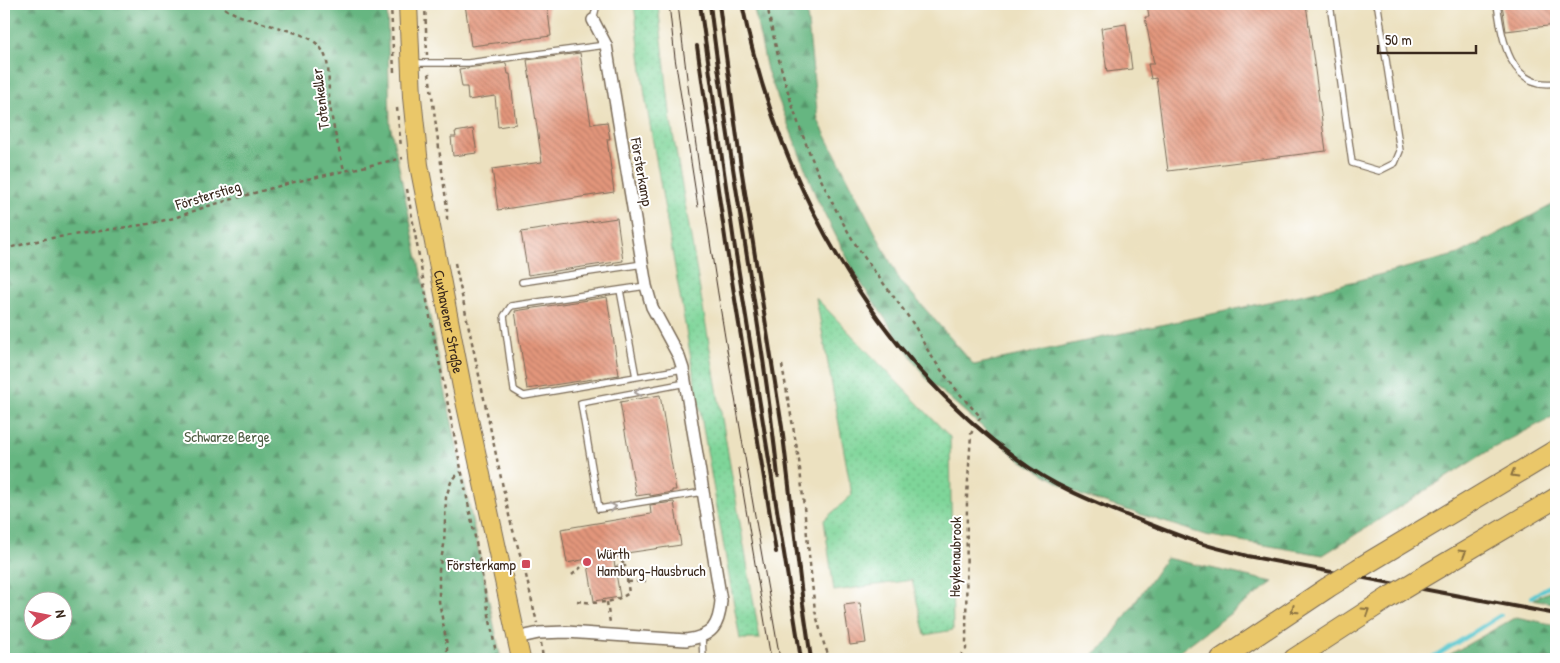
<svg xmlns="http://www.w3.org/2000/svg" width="1560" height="663" viewBox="0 0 1560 663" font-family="'Patrick Hand',sans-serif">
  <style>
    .grass { fill: url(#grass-dots); stroke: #5c805c }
    .forest { fill: url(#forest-firs); stroke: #507050; fill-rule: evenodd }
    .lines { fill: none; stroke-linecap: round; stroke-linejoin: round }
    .stream { stroke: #5bc8cf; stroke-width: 4 }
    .building { fill: url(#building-back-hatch) }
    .lane-casing { stroke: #796a57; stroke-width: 8 }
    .street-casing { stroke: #796a57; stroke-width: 14 }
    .primary-casing { stroke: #796a57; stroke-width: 20 }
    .highway-casing { stroke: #796a57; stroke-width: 22 }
    .path { stroke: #796a57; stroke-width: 2.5; stroke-dasharray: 4 4; stroke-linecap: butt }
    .lane { stroke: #fff; stroke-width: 5.5 }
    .street { stroke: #fff; stroke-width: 11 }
    .primary { stroke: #eac769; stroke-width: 18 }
    .highway { stroke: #eac769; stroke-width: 20 }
    .tram { stroke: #3b2a1e; stroke-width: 1 }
    .rail { stroke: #3b2a1e; stroke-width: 4 }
    .highway-bridge-casing { stroke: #796a57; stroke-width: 22; stroke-linecap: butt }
    .highway-bridge { stroke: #eac769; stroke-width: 20 }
    .oneway { stroke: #a79f9a }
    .oneway2 { stroke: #8a7140 }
    .poi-dot { fill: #d1495b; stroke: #fff; stroke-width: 2 }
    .labels { text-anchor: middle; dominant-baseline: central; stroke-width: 4; stroke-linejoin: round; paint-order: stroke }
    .street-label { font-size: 15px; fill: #3b2a1e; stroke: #fff }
    .park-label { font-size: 15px; fill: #4f5d43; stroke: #fff }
    .poi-label { font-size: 15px; fill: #3b2a1e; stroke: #fff; text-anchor: start }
  </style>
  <defs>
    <pattern id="grass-dots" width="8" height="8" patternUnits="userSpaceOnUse" patternTransform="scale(1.25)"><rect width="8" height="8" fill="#7ed599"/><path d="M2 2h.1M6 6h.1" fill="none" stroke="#6eb783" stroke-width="1.8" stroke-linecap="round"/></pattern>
    <pattern id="forest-firs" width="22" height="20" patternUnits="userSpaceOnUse" patternTransform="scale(1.25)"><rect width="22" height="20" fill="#66b681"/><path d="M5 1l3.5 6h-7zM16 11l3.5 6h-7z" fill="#559469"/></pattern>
    <pattern id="building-back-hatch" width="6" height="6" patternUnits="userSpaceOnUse" patternTransform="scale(1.25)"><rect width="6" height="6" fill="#e3967c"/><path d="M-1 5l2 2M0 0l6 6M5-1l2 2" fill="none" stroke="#b97b65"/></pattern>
  </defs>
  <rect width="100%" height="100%" fill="#fff"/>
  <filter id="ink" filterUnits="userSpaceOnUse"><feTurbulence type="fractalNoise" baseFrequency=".02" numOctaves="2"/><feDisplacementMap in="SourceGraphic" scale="10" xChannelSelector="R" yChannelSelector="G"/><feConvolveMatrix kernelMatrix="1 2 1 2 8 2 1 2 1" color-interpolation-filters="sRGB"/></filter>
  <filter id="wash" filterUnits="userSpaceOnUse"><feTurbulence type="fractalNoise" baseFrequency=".0096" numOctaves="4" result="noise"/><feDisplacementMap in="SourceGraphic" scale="20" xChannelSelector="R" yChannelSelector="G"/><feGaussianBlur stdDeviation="1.12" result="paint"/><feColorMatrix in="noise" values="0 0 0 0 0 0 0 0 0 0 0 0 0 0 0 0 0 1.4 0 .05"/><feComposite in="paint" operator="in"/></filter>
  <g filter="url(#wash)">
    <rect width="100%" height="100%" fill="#ece1c0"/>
    <path class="grass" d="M634,4H658L671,122L760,639H740L645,96Z
      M816,298L950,437L953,630L925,635L912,580L834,591L824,520L852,495Z"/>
    <path class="forest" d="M4,4H387L390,124L501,659H4ZM62,600V630H32V600Z
      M753,4H806L818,120L899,279L974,365L1305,294L1459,254L1556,203V415L1493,448L1323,555L1205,535L1080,495L1020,460L925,377L858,279L817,199L767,70Z
      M1166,558L1273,582L1169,659H1087L1106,644Z
      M1556,588V604L1534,599Z
      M1516,617L1556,625V659H1442Z"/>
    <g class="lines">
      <path class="stream" d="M1531,597L1556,582
        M1431,659L1501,615"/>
    </g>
    <g id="blocks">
      <path class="building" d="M465,4H547L551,36L471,46Z
        M1147,4H1306L1326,151L1168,171L1156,78L1151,79L1148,64H1154L1145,17H1149Z
        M1502,4H1556V25L1506,31Z
        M1126,24L1132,69L1107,72L1101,28Z
        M580,53L591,124L607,122L610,139H607L614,192L498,210L492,169L542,162L527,60Z
        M506,63L508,74H510L516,124L498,127L495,96L468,100L467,87H462L459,69Z
        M473,129L477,153L453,156L451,137H456L455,132Z
        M617,218L623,261L528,275L521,232Z
        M607,297L619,375L527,389L515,311Z
        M660,395L676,490H672V492L650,496V494L636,496L620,402Z
        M674,502L681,545L613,555L620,597L594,601L587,559L567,563L561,529L651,514L650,505Z
        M860,603L866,643L850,645L844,605Z"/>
    </g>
  </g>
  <g filter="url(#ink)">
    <use href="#blocks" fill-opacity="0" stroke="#796a57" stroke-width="1"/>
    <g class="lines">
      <g class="lane-casing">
        <path id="lane" d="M1330,4L1352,163L1379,171L1395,163L1400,151L1378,7L1376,4
          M1497,4C1502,38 1509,90 1556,83
          M593,20L597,4
          M414,63H468L606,45
          M522,282L643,264
          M646,286L511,306L504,316L514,390L524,396L683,369
          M620,290L636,377
          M686,383L581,403L599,509L703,492
          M702,637L703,659"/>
      </g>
      <g class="street-casing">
        <path id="street" d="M516,638L539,633L566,632L686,640C712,636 719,627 721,601L683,369L679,357L652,307L646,286L606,45L593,20"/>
      </g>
      <g class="primary-casing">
        <g id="primary">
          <path id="s1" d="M408,4L412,97L419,165L462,387L521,659"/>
        </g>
      </g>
      <g class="highway-casing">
        <path id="highway" d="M1361,567L1556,450
          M1421,578L1556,498
          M1221,659L1327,588
          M1294,659L1388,598"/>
      </g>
      <path class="path" d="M218,4C238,19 270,24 293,32C304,35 316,40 322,50C332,65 327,88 330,106C333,128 339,149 344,170
        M391,4L394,72
        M425,4L427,55
        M767,4C782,88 811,172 856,245C874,273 896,298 914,325C919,333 922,341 927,349C942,373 961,397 981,417L975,425L971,434L967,496L966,649L958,659
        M797,4V5
        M429,73L447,208V223
        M397,108L401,147
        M407,189L429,312L475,537L497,659
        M4,249L45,239L148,224L174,218L208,206L290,183L403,158
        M455,263L510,520L525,571L537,623
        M782,365L799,460L815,611L824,644L830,659
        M617,554L625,566
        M572,575L587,562
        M628,582L646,581
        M577,601C595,604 613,604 629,593L625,566L615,567
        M607,602L610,623
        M541,643L543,659
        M447,659V645L439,601V570L444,545L446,497L451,482L456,476L461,472"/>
      <use href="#lane" class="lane"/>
      <use href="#street" class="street"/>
      <use href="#primary" class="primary"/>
      <use href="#highway" class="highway"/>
      <path class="tram" d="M669,4L675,58L698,207
        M678,4C703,223 742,441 780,659
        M739,468L771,659"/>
      <path class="rail" d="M700,4L734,242L801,659
        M710,4C728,162 761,318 778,476
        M719,4L741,167L782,427L803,604L811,659
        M742,4C778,181 872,354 1020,461C1052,485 1089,500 1126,515C1150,524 1173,534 1197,542C1213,548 1231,551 1247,556L1556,614
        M697,46L726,244L776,552"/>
      <g class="highway-bridge-casing">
        <path id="highway-bridge" d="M1327,588L1361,567
          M1388,598L1421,578"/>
      </g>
      <use href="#highway-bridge" class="highway-bridge"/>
    </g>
    <defs><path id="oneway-chevron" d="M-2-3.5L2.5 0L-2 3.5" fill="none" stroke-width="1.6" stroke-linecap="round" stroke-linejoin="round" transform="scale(1.25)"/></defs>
    <g class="oneway">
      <use href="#oneway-chevron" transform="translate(638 392) rotate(170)"/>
      <use href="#oneway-chevron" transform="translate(613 507) rotate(-10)"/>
    </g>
    <g class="oneway2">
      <use href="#oneway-chevron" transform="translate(1514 474) rotate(149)"/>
      <use href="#oneway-chevron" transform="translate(1463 553) rotate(-31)"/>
      <use href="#oneway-chevron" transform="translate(1294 610) rotate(146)"/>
      <use href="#oneway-chevron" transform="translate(1366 611) rotate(-32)"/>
    </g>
  </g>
  <g class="poi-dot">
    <circle cx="587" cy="562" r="5"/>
    <rect x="521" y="559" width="10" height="10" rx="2.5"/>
  </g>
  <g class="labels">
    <g class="street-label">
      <text transform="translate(320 99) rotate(-97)">Totenkeller</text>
      <text transform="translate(642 172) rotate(80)">Försterkamp</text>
      <text transform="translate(208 195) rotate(-17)">Försterstieg</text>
      <text stroke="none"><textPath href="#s1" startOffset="321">Cuxhavener Straße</textPath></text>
      <text transform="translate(955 557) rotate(-89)">Heykenaubrook</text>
    </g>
    <g class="park-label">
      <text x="227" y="436">Schwarze Berge</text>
    </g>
    <g class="poi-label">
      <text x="597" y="553">Würth<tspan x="597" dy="17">Hamburg-Hausbruch</tspan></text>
      <text x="516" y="564" text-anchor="end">Försterkamp</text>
    </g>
  </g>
  <rect width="1560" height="663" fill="none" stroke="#fff" stroke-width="20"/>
  <g transform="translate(48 616) rotate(80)"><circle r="24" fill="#ffffff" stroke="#b1aaa5"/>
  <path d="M0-4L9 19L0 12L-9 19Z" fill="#d1495b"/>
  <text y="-8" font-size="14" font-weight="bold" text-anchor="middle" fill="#3b2a1e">N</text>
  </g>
  <path d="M1378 45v8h98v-8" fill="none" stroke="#3b2a1e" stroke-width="2.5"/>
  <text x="1385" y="45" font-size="15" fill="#3b2a1e" stroke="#ffffff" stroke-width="4" paint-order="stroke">50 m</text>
</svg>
